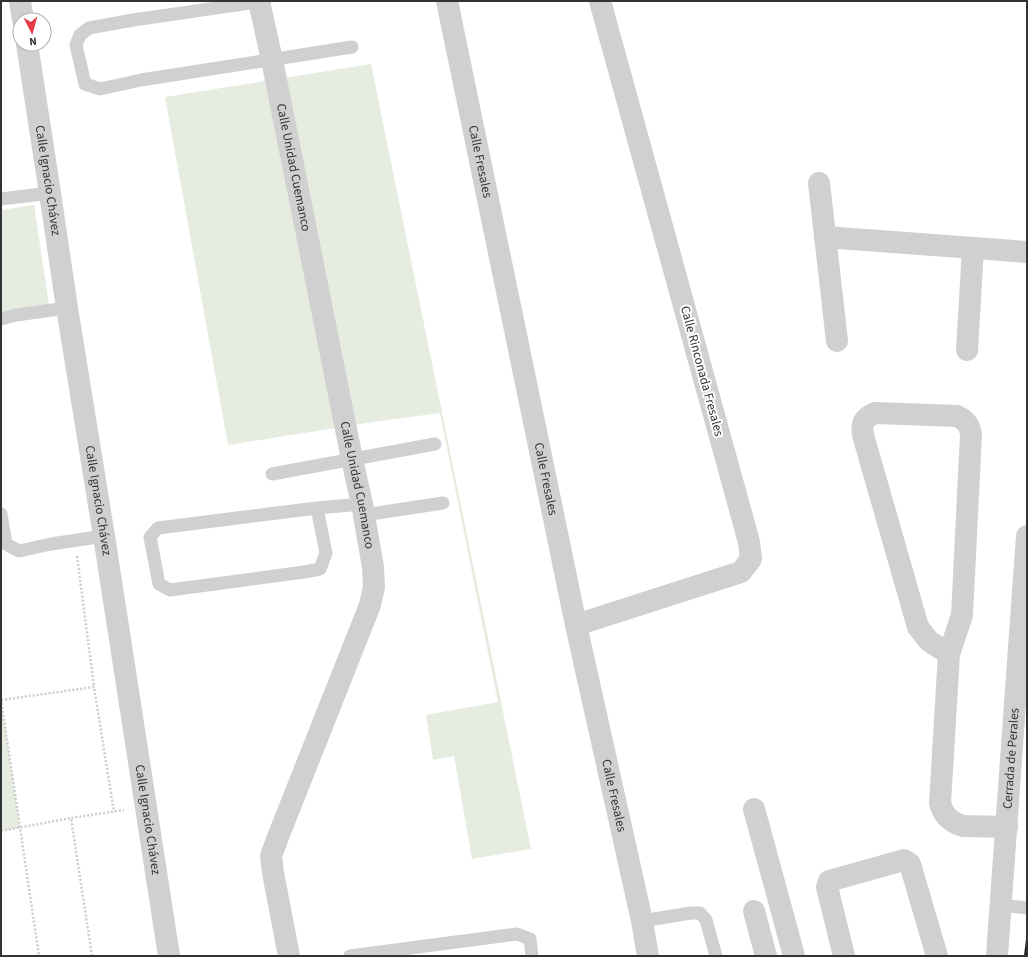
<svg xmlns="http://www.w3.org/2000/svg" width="1028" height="957" viewBox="0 0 1028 957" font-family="'Source Sans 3',sans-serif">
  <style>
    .green { fill: #e6ecdf }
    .building { fill: #1a1a1a }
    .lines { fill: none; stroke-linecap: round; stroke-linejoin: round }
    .path { stroke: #cdcdcd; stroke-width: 2.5; stroke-dasharray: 2 2; stroke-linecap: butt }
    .lane { stroke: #d0d0d0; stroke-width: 13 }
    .street { stroke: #d0d0d0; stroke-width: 22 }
    .labels { text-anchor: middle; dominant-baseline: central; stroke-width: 4; stroke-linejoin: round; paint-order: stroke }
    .street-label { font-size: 13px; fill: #333; stroke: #fff }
  </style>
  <rect width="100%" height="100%" fill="#fff"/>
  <path class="green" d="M371,64L531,849L472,859L454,756L433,760L426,715L498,702L440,413L373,422L228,445L165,97Z
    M34,205L49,305L1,312V210Z
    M1,700L20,828L1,831Z"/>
  <path class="building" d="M1026,939H1027V956H1024Z"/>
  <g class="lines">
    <path class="path" d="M77,556L94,687
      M1,699L39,956
      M1,700L94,687L114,812
      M1,831L71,818
      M92,956L71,818L124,810"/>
    <path class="lane" d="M265,1L133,20L89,28L80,35L76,45L85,84L100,89L141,80L352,47
      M1,199L50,193
      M1,319L16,315L67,308
      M272,474L435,444
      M317,508L326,553L320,569L304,572L170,590L159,584L150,537L158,528L317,508L362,504
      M1,514L6,544L19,551L51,544L104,536
      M364,515L443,503
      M1001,905L1027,908
      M642,921L691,913H700L706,920L716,956
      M350,956L517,934L530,939L532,956"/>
    <g class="street">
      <path d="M20,1L23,20"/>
      <path id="s1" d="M259,1L272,60L352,459L362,504L373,567L374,587L370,605L278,837L271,856L273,873L289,956"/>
      <path id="s2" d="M447,1L576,625L642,921L648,956"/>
      <path id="s3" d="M27,44L50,193L67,308L104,536L169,956"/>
      <path d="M819,183L837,341"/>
      <path d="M825,237L1027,252"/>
      <path d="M967,350L973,248"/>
      <path d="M576,625L741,572L751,559L749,542L600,1"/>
      <path d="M949,654L929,641L918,627L863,435C861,423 864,418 875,413L957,416C966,420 970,425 971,435L962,615L949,654L940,803C943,815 950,822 963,826L1007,827"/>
      <path d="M754,809L794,956"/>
      <path d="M754,911L766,956"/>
      <path d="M844,956L827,887L829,881L904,860L910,864L937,956"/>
      <path id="s4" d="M997,956L1027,536"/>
    </g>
  </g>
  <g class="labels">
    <g class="street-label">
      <text stroke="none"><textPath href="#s2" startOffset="164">Calle Fresales</textPath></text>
      <text stroke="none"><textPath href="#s1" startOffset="170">Calle Unidad Cuemanco</textPath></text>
      <text stroke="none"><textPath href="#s3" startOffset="138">Calle Ignacio Chávez</textPath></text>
      <text transform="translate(702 371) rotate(75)">Calle Rinconada Fresales</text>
      <text stroke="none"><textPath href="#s2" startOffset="488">Calle Fresales</textPath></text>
      <text stroke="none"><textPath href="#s1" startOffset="494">Calle Unidad Cuemanco</textPath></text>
      <text stroke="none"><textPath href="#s3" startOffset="462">Calle Ignacio Chávez</textPath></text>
      <text stroke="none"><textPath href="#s4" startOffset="198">Cerrada de Perales</textPath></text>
      <text stroke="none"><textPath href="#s2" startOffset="812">Calle Fresales</textPath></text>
      <text stroke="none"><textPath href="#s3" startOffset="785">Calle Ignacio Chávez</textPath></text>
    </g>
  </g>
  <rect width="1028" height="957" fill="none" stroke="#333333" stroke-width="4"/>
  <g transform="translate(32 32) rotate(174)"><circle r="19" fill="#ffffff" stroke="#adadad"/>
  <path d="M0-3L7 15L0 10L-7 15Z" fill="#e63946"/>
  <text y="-6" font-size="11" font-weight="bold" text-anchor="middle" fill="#333333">N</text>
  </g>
</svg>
